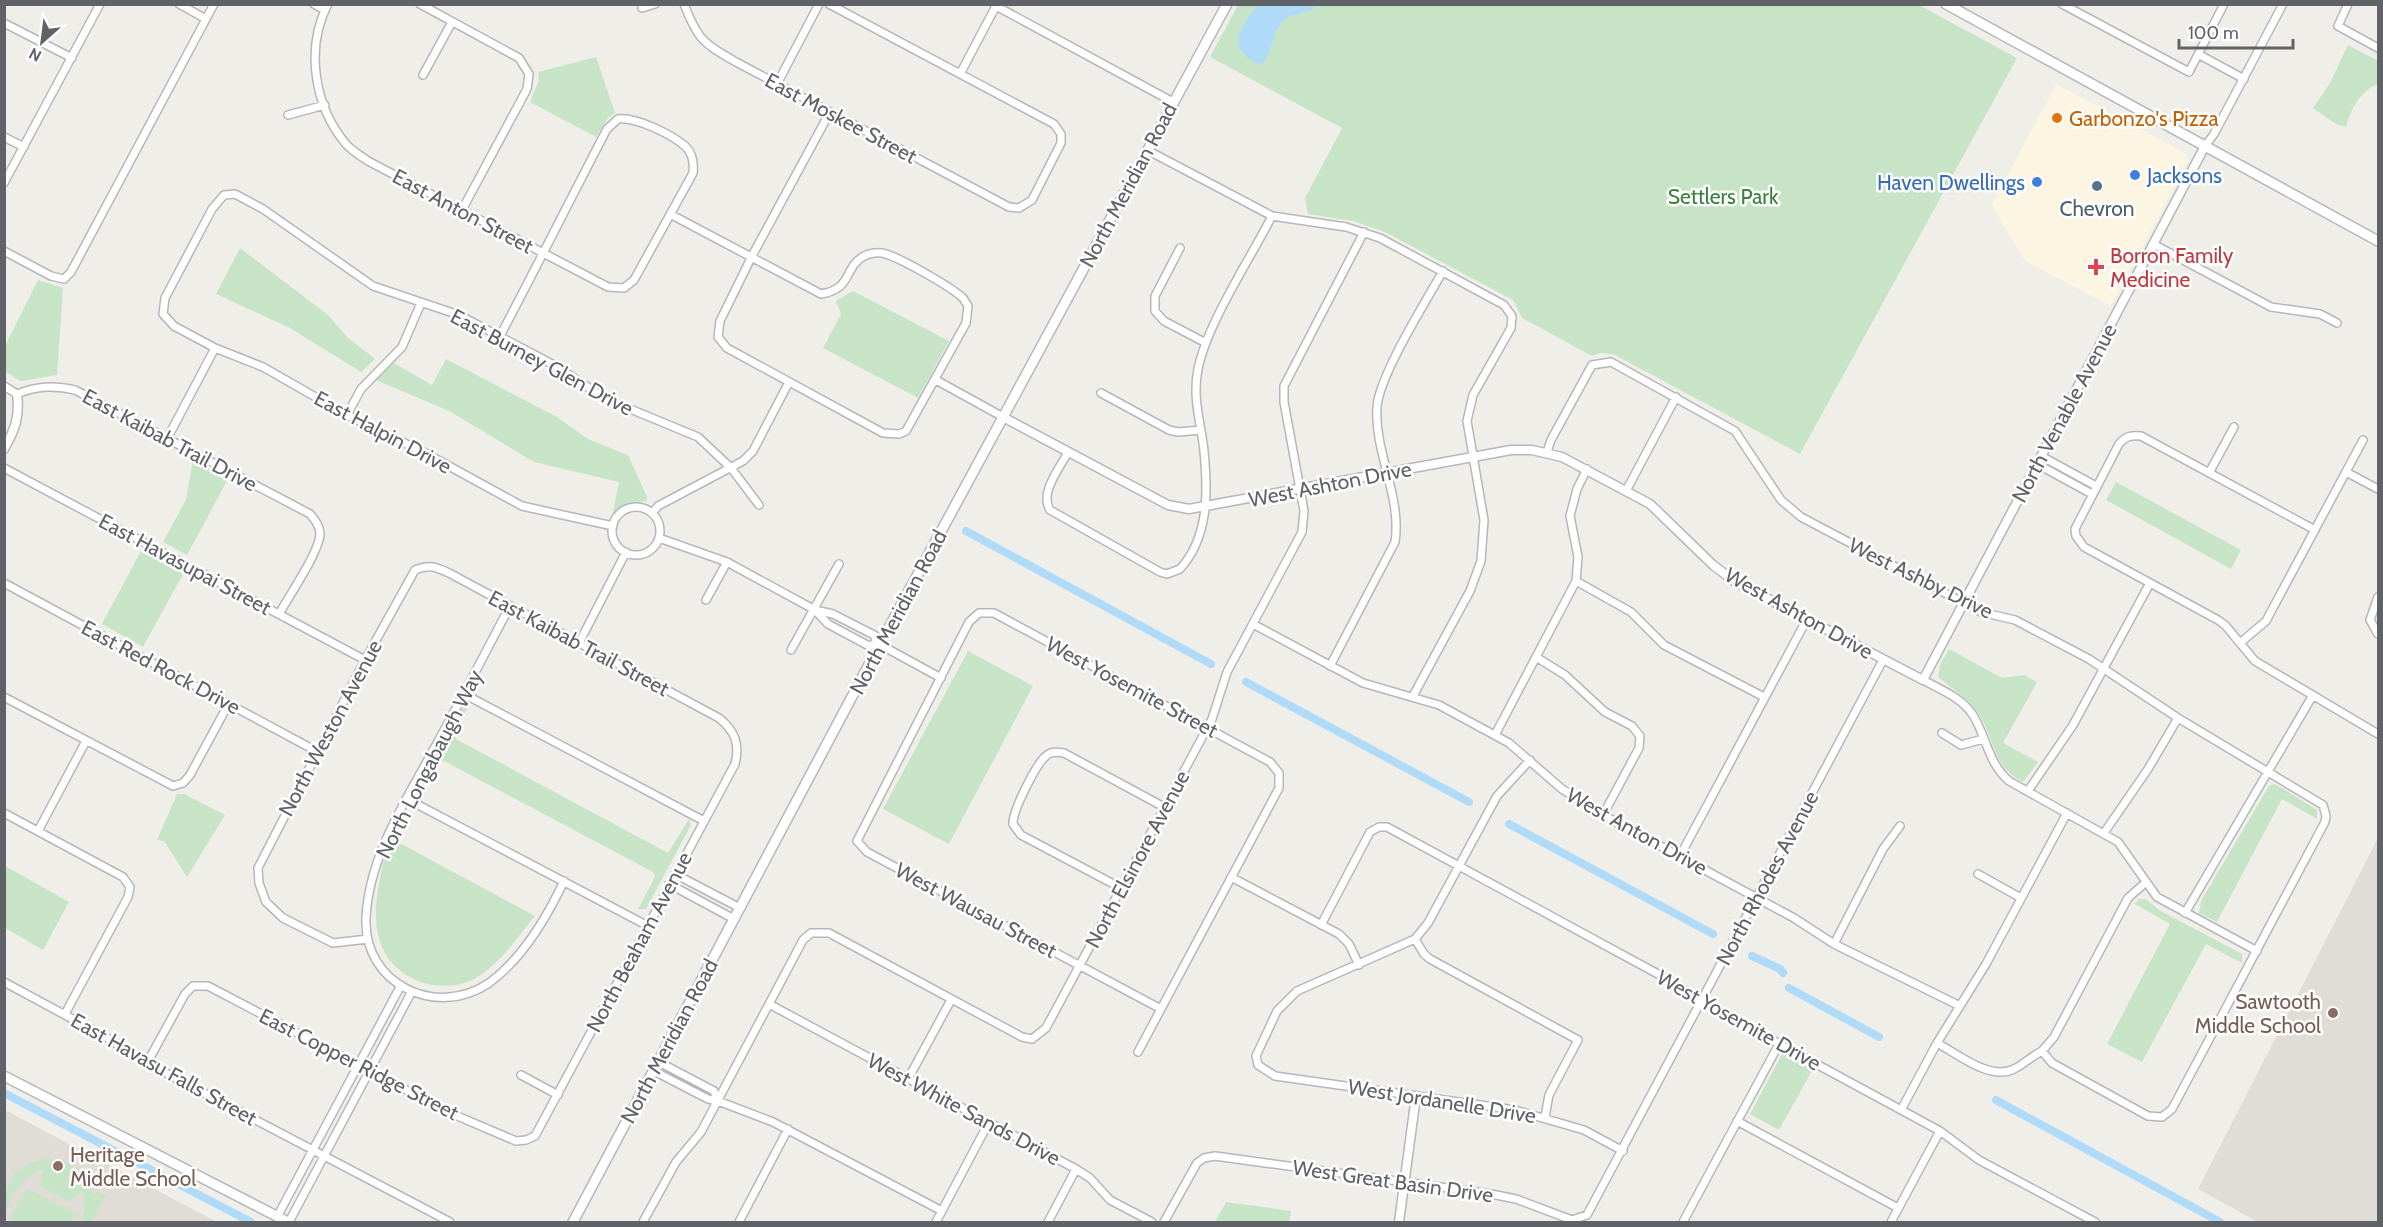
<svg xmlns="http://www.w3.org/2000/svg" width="2383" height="1227" viewBox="0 0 2383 1227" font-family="Cabin,sans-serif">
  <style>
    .commercial { fill: #fcf5e1 }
    .education { fill: #e0ddd6 }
    .green { fill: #c7e5c6 }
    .water { fill: #afdbf9 }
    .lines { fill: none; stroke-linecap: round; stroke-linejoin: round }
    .canal { stroke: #afdbf9; stroke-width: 8 }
    .minor-casing { stroke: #b5b7bb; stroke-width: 10 }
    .tertiary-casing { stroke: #b5b7bb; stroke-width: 11 }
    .secondary-casing { stroke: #b4b7bb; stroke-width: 12 }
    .minor { stroke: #fff; stroke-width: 7 }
    .tertiary { stroke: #fff; stroke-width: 8 }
    .secondary { stroke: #fff; stroke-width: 9 }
    .food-dot { fill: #e8710a; stroke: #fff; stroke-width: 2 }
    .shop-dot { fill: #3f7fe0; stroke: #fff; stroke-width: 2 }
    .service-dot { fill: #5c6f8a; stroke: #fff; stroke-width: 2 }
    .health-dot { fill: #e0444e; stroke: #fff; stroke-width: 2 }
    .education-dot { fill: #8d6e63; stroke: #fff; stroke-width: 2 }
    .labels { text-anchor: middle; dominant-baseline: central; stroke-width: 5; stroke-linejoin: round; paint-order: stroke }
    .street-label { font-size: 21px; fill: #5f6367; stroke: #fff }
    .food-label { font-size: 21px; fill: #c56008; stroke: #fff; text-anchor: start }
    .shop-label { font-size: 21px; fill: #366cbe; stroke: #fff; text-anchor: start }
    .park-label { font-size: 21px; fill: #3c813d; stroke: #fff }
    .service-label { font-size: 21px; fill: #4e5e75; stroke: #fff }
    .health-label { font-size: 21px; fill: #be3a42; stroke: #fff; text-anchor: start }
    .education-label { font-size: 21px; fill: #785e54; stroke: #fff; text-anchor: end }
  </style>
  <rect width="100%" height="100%" fill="#f0eee8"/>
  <path class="commercial" d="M2056,84L2185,153L2189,159L2111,306L2024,260L1992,205Z"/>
  <path class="education" d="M2378,838V1222H2258L2198,1189Z
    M5,1110L217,1222H5Z"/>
  <path class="green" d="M1917,4L2017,58L1800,454L1613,354L1601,353L1592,356L1522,318L1513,300L1385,232L1353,221L1308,214L1305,198L1342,128L1210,57L1238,5Z
    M2348,45L2378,61V84C2360,92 2351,108 2346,127L2336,124L2313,108L2330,83Z
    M596,57L615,113L608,118L596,137L530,102L539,80L538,72Z
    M240,248L328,315L347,337L375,359L361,372L290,328L216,294Z
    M38,280L63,288L57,375L20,381L5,371V346Z
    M853,291L949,341L918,398L823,348L841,314L836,301Z
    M446,359L557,417L588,439L628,455L647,497L646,501L624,505L612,517L619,482L534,462L449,411L376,380L394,363L432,385Z
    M193,460L228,479L187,555L163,542L186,500Z
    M2116,482L2241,550L2231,569L2106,500Z
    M141,551L183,574L143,647L102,624Z
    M1949,649L2002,678L2024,675L2037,682L2003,743L2038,762L2023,782C1991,765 1996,741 1979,714C1968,697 1952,689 1938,677L1940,665Z
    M968,651L1033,686L949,844L883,809Z
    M470,702L455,734L456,739L668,853L689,819L691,825L646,909H638L655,877L653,872L444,761L441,762L421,793L419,787L463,704Z
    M2275,784L2314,808L2317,810V819L2282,799L2217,922L2199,913L2201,901L2269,786Z
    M177,794H184L225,815L187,877L164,841L157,840Z
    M392,839L535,916C517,937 499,966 474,979C458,987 438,988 421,982C376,966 371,925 379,883C382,868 384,853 392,839Z
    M5,866L69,902L43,950L5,928Z
    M2139,899H2146L2159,910L2242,954V963L2206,944L2142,1062L2107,1044L2170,924L2135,904Z
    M1788,1053L1814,1067L1779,1130L1750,1114L1782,1054Z
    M48,1159C72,1161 87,1173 94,1196L97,1191L106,1196L92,1222H80L85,1209L82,1191L70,1202L40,1186L43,1170C21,1175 14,1194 5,1212C4,1181 15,1163 48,1159Z
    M27,1188L76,1214L72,1222H8Z
    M1226,1202L1291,1211L1289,1222H1215Z"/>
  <path class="water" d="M1257,5V4L1317,5C1308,15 1292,12 1283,21C1271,33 1274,51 1262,64C1254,63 1251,61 1245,55C1228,40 1248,19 1257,5Z"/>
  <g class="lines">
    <path class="canal" d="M966,531L1211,664
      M1246,682L1469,802
      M1509,824L1713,934
      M1752,956L1780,969L1783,973
      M1789,988L1879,1037
      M4,1093L251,1222
      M1996,1100L2220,1222"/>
    <g class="minor-casing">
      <path id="minor" d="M179,4L206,19
        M314,4L325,10
        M328,4C305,48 314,106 346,144C352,151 361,156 368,161L608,287L624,288L634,280L693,173C694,163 693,153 685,146C671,134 636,117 618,119L607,129C571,198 536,268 500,336
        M420,4L519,58L529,74L527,89L462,210
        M684,4C698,40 703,43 736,62L1009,207L1019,208L1032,200L1061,143V134L1054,124L829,4
        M2062,4L2189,72L2224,4
        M2348,4L2338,26L2378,48
        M996,6L1173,102
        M642,8L655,4
        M4,23L72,58
        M2198,54L2244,79
        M960,74L997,4
        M423,75L452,22
        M777,84L819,4
        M288,115L325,105
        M4,137L24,147
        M2205,146L2214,134L2283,4
        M1147,150L1272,216L1346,227L1380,238L1504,305L1512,316L1511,328L1473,395L1467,421L1484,520L1481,561L1470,591L1413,696
        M4,183L100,4
        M670,214L821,294C853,289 843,268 864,256C870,253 875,252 882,253C898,256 951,287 963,298L968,306L966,323L906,431L899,434L883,433L727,348L718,337L720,321L752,256L830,112
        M2153,244L2271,307L2320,314L2337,323
        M1180,248L1155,296V311L1164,321L1206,343
        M4,251L51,276L64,279L71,272L214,4
        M936,380L1003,417
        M4,386L17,394C37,386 54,385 75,390L310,514C315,520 320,526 320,535C318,554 289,596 279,614
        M1101,393L1169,430L1178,432L1201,430
        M347,415L361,389L402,347L421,303
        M168,437L215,348
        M1068,452C1060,468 1039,493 1050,510L1160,572L1167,574L1180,569C1209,537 1208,492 1204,451C1201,423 1192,398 1198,369C1207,324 1250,259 1272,216
        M1547,452L1551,440L1592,365L1611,362L1735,431L1781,500L1801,517L1981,612L2015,620L2089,659L2178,718L2323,805L2326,816L2325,822L2172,1109L2162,1117L2148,1116L2052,1063L2042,1051C2032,1056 2024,1064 2014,1069C1990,1081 1958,1054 1937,1043
        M2041,456L2096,486
        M2037,464L2092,494
        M4,468L365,660
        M2346,472L2378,489
        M2209,473L2234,427
        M1626,491L1676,397
        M612 531a24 24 0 1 1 48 0a24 24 0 1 1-48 0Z
        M652,513L658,506L743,461L753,451L789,382
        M613,526L522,506L427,454L347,415L263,367L215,348L174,326L163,314L165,298L212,209L224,195L235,194L263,209L373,286L459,315L554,365L606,399L698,437L731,468L759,505
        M2315,530L2141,436C2131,435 2126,436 2119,444L2075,529L2076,536L2084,547L2218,620L2225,625L2255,661L2378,734
        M659,538L727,562L815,610L833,614L874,635L877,643L869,646L828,624L815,610
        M1576,581L1631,612L1664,645L1764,697
        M4,583L318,752
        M2378,597L2370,620L2378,634
        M706,600L727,562
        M510,606C485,653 461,700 435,747C406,800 369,856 366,918C363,984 436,1019 489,983C522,959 547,917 564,881
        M1253,624L1363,683L1439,705L1509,743L1562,789L1603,815L1794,918L1834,944L1960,1006
        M579,643L626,552
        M877,643L941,678
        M2240,643L2266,621L2363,440
        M791,650L839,564
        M1536,657L1565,675L1605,712L1632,726L1640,736L1639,748L1603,815
        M1330,666L1395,542C1402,497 1374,452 1377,407C1379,376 1426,301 1443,271
        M1923,680C1940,689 1962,698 1973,715C1987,738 1988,763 2009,781L2118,842L2157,897L2257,951
        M464,694L704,821
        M4,697L173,786L183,783L190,775L229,703
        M1942,733L1961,745L1983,739
        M1495,735L1576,581L1578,557L1570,516L1577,489L1587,469
        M1530,760L1497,796L1428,923L1415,939L1297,991L1277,1011L1256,1056L1258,1065L1275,1076L1515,1110L1584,1130L1623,1151
        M2028,791L2073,725L2150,583
        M407,799L648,926
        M4,813L123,877L130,887L128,897L65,1014
        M38,831L86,741
        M2104,833L2148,769L2178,718
        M1680,856L1807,619
        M675,874L740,908
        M1978,874L2021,898
        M1231,877L1339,934L1349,944L1359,965
        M669,884L734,919
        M1121,888L1021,835L1013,824C1012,812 1036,764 1046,756C1051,751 1058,752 1064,753L1164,807
        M2185,913L2313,695
        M1321,925L1370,832L1379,827H1387L1669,980L1702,1002L1940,1131L1979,1160L2095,1222
        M1415,939L1424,954L1430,959L1578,1040L1549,1095L1545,1117
        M1834,944L1883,849L1900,826
        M4,982L104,1036L147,1063L450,1222
        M769,1004L1076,1169L1090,1178L1110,1200L1152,1222
        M2042,1051L2054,1037L2128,898L2145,883
        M1138,1052L1279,788V773L1270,762L994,613H979L969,622L857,841L867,852L1161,1009
        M147,1063L185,994L193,986H208L448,1112L516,1141L526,1140L535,1136L735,764C740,744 735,731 719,718L449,573C436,567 429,564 415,570L365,660L258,868L259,883L266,902L283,918L333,943L368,939
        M654,1071L708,1099L718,1101L714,1091L659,1062
        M521,1075L558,1095
        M908,1079L951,1000
        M718,1101L773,1122L942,1211
        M1901,1110L1937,1043L1986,964L2067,813
        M1737,1121L1898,1208
        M277,1217L400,987
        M289,1222L411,993
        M643,1222L676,1162L701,1132L803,940L811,933H829L1022,1037L1032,1039L1046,1028L1212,719L1227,672L1302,532L1304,511L1284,402V386L1364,232
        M739,1222L788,1129
        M936,1222L989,1122
        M1048,1222L1076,1169
        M1164,1222L1197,1163L1204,1158L1215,1156L1491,1194L1516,1199L1572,1220L1587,1215L1883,660
        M1683,1222L1779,1044
        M1891,1222L1940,1131"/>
    </g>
    <g class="tertiary-casing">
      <path id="tertiary" d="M1003,417L1168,505L1189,509L1511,450H1532L1562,457L1650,504L1713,565L1734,581L1923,680L2205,146
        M4,449C15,430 20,416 17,394
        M1399,1222L1416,1096"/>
    </g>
    <g class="secondary-casing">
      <path id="secondary" d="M1946,4L2378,241
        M4,1076L288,1222
        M573,1222L873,657L1227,4"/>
    </g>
    <use href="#minor" class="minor"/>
    <use href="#tertiary" class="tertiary"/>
    <use href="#secondary" class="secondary"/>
  </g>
  <circle class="food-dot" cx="2057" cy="118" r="6"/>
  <g class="shop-dot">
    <circle cx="2135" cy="175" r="6"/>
    <circle cx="2037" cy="182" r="6"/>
  </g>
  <circle class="service-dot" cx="2097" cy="186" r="6"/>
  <path class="health-dot" d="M2093 258h6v6h6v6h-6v6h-6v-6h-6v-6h6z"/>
  <g class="education-dot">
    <circle cx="2333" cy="1013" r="6"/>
    <circle cx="58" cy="1166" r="6"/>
  </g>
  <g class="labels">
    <g class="street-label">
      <text transform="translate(841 118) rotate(28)">East Moskee Street</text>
      <text transform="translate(1128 185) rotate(-62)">North Meridian Road</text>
      <text transform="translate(463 211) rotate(28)">East Anton Street</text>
      <text transform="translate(542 362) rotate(28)">East Burney Glen Drive</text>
      <text transform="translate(2064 413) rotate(-62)">North Venable Avenue</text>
      <text transform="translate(383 432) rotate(28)">East Halpin Drive</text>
      <text transform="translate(170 440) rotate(28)">East Kaibab Trail Drive</text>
      <text transform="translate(1330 484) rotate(-11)">West Ashton Drive</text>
      <text transform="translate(185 564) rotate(28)">East Havasupai Street</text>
      <text transform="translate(1921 578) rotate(26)">West Ashby Drive</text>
      <text transform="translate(898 612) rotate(-62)">North Meridian Road</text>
      <text transform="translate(1799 613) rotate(29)">West Ashton Drive</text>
      <text transform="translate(579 643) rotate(28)">East Kaibab Trail Street</text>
      <text transform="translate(161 667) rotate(28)">East Red Rock Drive</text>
      <text transform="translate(1132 687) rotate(28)">West Yosemite Street</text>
      <text transform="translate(330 728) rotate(-62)">North Weston Avenue</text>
      <text transform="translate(429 764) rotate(-63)">North Longabaugh Way</text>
      <text transform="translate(1637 831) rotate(29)">West Anton Drive</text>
      <text transform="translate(1137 859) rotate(-62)">North Elsinore Avenue</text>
      <text transform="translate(1767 878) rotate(-62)">North Rhodes Avenue</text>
      <text transform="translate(976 910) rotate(28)">West Wausau Street</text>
      <text transform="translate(639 942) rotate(-62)">North Beaham Avenue</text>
      <text transform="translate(1739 1020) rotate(29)">West Yosemite Drive</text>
      <text transform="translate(669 1041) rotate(-62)">North Meridian Road</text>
      <text transform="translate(359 1064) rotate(27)">East Copper Ridge Street</text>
      <text transform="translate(164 1069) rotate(29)">East Havasu Falls Street</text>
      <text transform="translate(1442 1101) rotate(9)">West Jordanelle Drive</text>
      <text transform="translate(964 1109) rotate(28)">West White Sands Drive</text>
      <text transform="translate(1393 1181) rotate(8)">West Great Basin Drive</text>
    </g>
    <g class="food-label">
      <text x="2069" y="118">Garbonzo's Pizza</text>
    </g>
    <g class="shop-label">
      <text x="2147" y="175">Jacksons</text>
      <text x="2025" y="182" text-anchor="end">Haven Dwellings</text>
    </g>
    <g class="park-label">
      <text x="1723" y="196">Settlers Park</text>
    </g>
    <g class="service-label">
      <text x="2097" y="208">Chevron</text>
    </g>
    <g class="health-label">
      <text x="2110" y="255">Borron Family<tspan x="2110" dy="24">Medicine</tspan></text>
    </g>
    <g class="education-label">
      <text x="2321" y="1001">Sawtooth<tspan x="2321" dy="24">Middle School</tspan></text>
      <text x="70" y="1154" text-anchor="start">Heritage<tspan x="70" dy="24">Middle School</tspan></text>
    </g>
  </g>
  <rect width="2383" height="1227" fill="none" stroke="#5f6367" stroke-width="12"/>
  <g transform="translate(42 42) rotate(208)" stroke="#ffffff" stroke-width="4.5" paint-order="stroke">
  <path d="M0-4.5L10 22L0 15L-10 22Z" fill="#5f6367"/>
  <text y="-9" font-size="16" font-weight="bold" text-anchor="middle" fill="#5f6367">N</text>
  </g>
  <path d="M2179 39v9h114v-9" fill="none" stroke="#5f6367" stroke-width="3"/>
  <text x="2188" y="39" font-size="18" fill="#5f6367" stroke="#ffffff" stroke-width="4.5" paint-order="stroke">100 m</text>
</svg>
